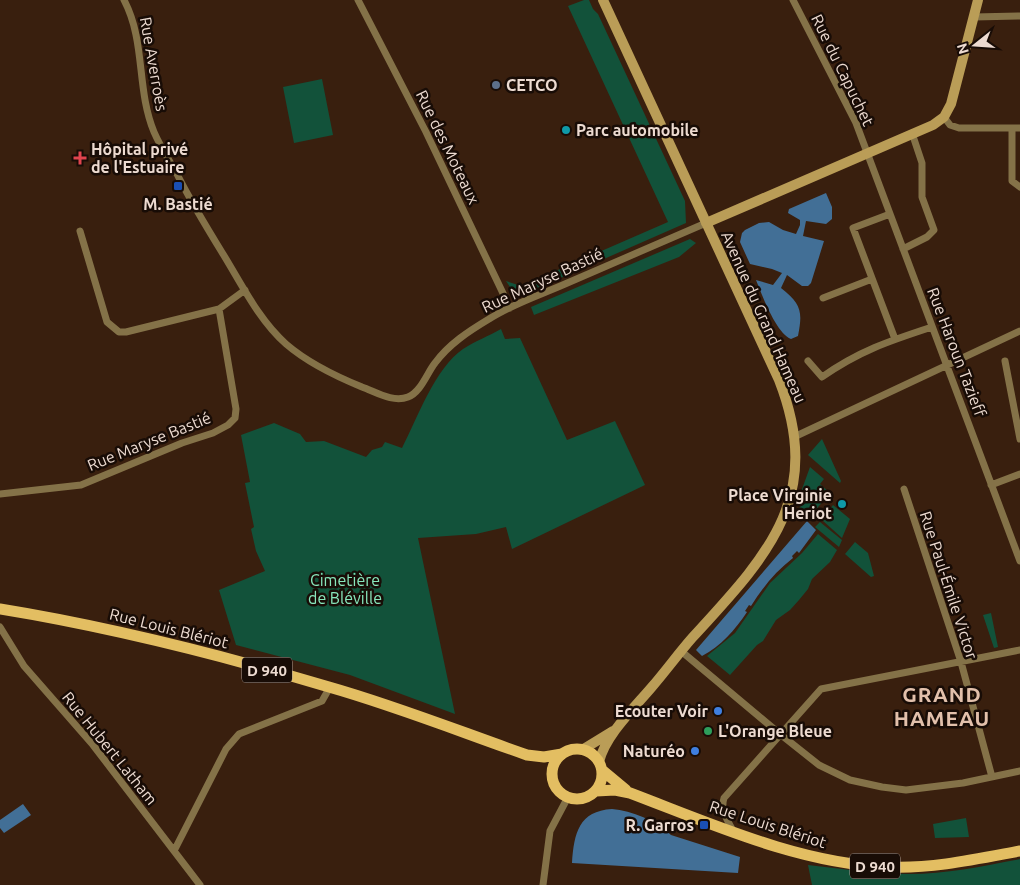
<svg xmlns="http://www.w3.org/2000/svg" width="1020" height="885" viewBox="0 0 1020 885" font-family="Ubuntu,sans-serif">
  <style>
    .green { fill: #12523a }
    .water { fill: #426f96 }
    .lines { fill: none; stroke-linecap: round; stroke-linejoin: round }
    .street { stroke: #847248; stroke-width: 7 }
    .secondary { stroke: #ba9d57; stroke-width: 10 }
    .primary { stroke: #e3be62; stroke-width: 11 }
    .service-dot { fill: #5c6f8a; stroke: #180c06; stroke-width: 2 }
    .culture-dot { fill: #0f9aa8; stroke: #180c06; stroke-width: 2 }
    .health-dot { fill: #e0444e; stroke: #180c06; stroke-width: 2 }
    .transit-dot { fill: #1a4fb4; stroke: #180c06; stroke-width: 2 }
    .shop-dot { fill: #3f7fe0; stroke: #180c06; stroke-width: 2 }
    .leisure-dot { fill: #2e9e5b; stroke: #180c06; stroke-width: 2 }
    .labels { text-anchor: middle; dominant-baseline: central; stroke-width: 5; stroke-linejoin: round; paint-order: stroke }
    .shield { fill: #180c06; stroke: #ad9d94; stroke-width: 1 }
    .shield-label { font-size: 15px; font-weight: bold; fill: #eddbd1 }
    .street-label { font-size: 16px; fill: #eddbd1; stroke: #180c06 }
    .poi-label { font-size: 16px; font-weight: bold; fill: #eddbd1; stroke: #180c06; text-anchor: start }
    .park-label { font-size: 16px; fill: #88e7bc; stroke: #180c06 }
    .district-label { font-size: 21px; font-weight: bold; letter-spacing: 1px; fill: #e2c0ab; stroke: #180c06 }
  </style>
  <rect width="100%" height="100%" fill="#391f0e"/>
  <path class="green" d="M584,0H589L593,9L598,14L685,201L686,223L524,294L512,290L506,281L521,286L668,222L568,6Z
    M322,79L333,135L294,143L283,87Z
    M690,239L696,243L679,257L534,315L531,307Z
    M501,329L505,339L520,338L567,440L615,421L645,485L512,549L506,527L476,534L418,538L455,714L350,675L236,645L219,590L265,571L256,551L251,529L254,527L245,483L250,482L241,435L274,423L300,434L306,442L324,441L366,457L372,450L382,447L385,442L402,448C417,419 435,368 463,349C475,341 489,336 501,329Z
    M822,439L841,481L840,483L808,455Z
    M810,467L824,479L820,484L830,493L807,520L796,511L801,506L797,503Z
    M833,505L850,519L842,538L822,520Z
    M820,522L842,540L839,547L815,527Z
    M818,534L837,550L830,562L812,579L808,589L799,600L790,610L776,620L763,641L757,645L730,675L707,656L735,633L770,583L802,553Z
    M855,542L868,553L874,576L871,577L845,554Z
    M991,613L998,647L994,648L983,615Z
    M966,818L969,837L935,838L933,824Z
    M1020,859V885H812L808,865C842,869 875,874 909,874C946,874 983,866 1020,859Z"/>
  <path class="water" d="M826,193L832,207V219L826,224L806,221L803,236L824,241L811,283L808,286H802L787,275L781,288C801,304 803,311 798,336L791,339C776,333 762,295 756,280L773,285L782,273L772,269L750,264L740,242L742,233L745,230L759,223L769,222L783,230L796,234L800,225V220L788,213L789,209Z
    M807,521L816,530L799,553L797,551L792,556L793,558C776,571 763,587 751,606L749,605L745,611L747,612C735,630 721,646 702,656L696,650Z
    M23,804L31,815L4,833L0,828V820Z
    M612,809C632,811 656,820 671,835L740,857L738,873L572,863C574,833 579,811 612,809Z"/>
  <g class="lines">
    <path class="street" d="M124,0C146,42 136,88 154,132C160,146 169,160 177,174C191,202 207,228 223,254C242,285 259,320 286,344C308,363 335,376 362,387C376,392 393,403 408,397C421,392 427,373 435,363C449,344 469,331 489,319C512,304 540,295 565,284C612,264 659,243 706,223
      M358,0L426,132L510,308
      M793,0L856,123L1020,561
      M974,17L1020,16
      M944,117L950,125L959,128H1020
      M1012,128V181L1020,187
      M890,214L853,228L895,339
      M80,231L107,322L119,332H126L219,309L245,290
      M903,249L927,237L934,230L922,197V163L912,133
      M823,298L872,279
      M808,361L822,377C859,351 889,341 932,327
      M1005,361L1020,439
      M794,437L1020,331
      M991,485L1020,474
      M904,489L961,662L992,777
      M0,494L81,485L182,443L213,433L228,425L235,418L236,409L219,309
      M0,627L24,666L93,745L200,885
      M681,651L780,734L819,765L850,780L882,787L906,790L963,783L1020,771
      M733,831C728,821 720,810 724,798L821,689L1020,650
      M174,851L226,749L239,734L322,701L330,687
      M543,885L550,831L568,797"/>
    <path class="secondary" d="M706,223L933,125L944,117L951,104L978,0
      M582,750L613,731
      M599,762C605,736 634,708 651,688C665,672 678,654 692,638C767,556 825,498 779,380L603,0"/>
    <path class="primary" d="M0,609C111,627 221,655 329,687C396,706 461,732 527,755L544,757L562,754
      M552 774a25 25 0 1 1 50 0a25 25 0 1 1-50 0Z
      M602,770L626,790
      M596,791L615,790L630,793C712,824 800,864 888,867C932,869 977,859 1020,851"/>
  </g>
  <circle class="service-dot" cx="496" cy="85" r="5"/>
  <g class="culture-dot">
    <circle cx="566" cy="130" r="5"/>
    <circle cx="842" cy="504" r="5"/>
  </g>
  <path class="health-dot" d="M77.5 150.5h5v5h5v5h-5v5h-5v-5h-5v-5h5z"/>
  <g class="transit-dot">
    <rect x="173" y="181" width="10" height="10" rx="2.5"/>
    <rect x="699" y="820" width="10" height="10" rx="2.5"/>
  </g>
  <g class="shop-dot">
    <circle cx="718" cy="711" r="5"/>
    <circle cx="695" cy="751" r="5"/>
  </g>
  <circle class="leisure-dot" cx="708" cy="731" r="5"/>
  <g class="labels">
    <g class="shield">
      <rect x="242" y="657.5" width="50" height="25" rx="4"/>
      <rect x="850" y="853.5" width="50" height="25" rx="4"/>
    </g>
    <g class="shield-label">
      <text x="267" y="670">D 940</text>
      <text x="875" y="866">D 940</text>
    </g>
    <g class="street-label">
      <text transform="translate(154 64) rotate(80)">Rue Averroès</text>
      <text transform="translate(843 70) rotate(64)">Rue du Capuchet</text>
      <text transform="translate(448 147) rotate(64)">Rue des Moteaux</text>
      <text transform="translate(542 280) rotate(-25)">Rue Maryse Bastié</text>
      <text transform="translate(764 317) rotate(66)">Avenue du Grand Hameau</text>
      <text transform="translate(957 352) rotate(69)">Rue Haroun Tazieff</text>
      <text transform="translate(149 441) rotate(-22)">Rue Maryse Bastié</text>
      <text transform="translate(949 585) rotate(72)">Rue Paul-Émile Victor</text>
      <text transform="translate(169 628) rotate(14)">Rue Louis Blériot</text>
      <text transform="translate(110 748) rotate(51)">Rue Hubert Latham</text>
      <text transform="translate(768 824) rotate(18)">Rue Louis Blériot</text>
    </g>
    <g class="poi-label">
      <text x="506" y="85">CETCO</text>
      <text x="576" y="130">Parc automobile</text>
      <text x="91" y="149">Hôpital privé<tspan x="91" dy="18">de l'Estuaire</tspan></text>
      <text x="178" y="204" text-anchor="middle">M. Bastié</text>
      <text x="832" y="495" text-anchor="end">Place Virginie<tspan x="832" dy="18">Heriot</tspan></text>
      <text x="708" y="711" text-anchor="end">Ecouter Voir</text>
      <text x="718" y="731">L'Orange Bleue</text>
      <text x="685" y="751" text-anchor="end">Naturéo</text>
      <text x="694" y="825" text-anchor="end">R. Garros</text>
    </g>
    <g class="park-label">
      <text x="345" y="580">Cimetière<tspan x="345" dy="18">de Bléville</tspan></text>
    </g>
    <g class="district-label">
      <text x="942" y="694">GRAND<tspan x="942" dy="24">HAMEAU</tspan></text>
    </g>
  </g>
  <g transform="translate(975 45) rotate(253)" stroke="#180c06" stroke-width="4" paint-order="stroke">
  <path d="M0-4L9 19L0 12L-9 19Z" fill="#eddbd1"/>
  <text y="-8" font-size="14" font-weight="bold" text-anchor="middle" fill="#eddbd1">N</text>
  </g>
</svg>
